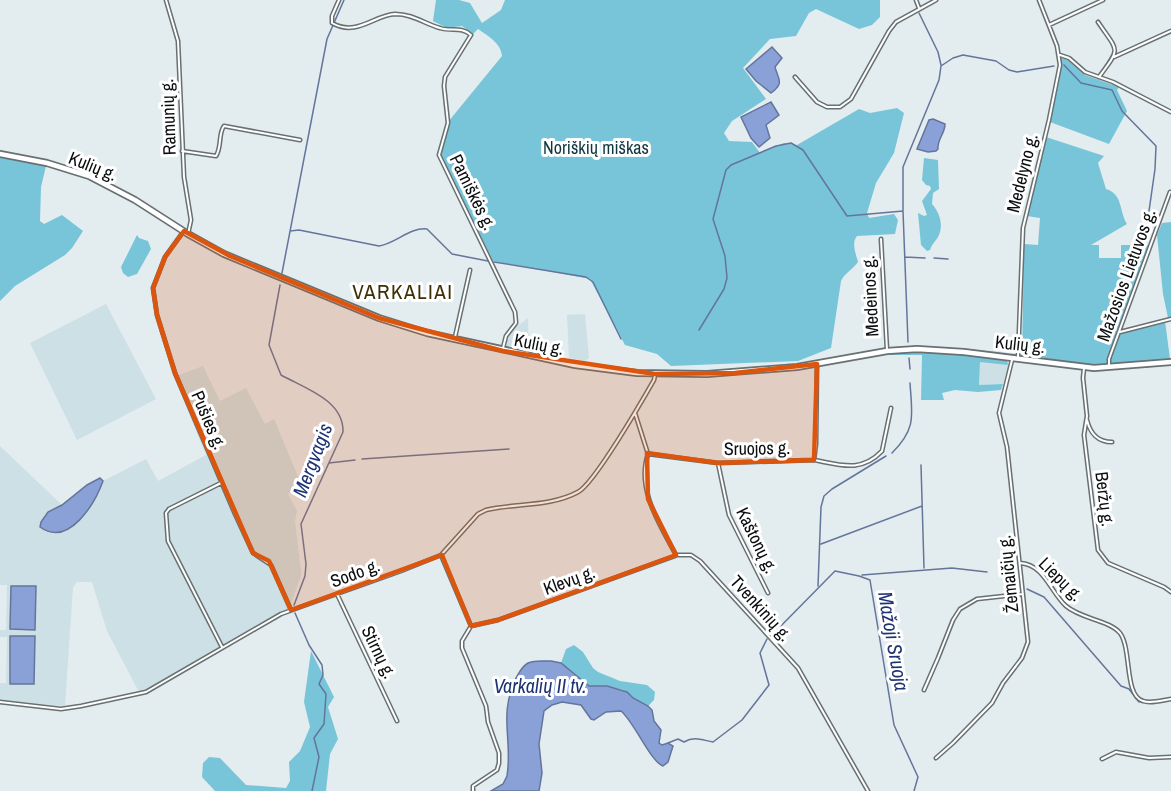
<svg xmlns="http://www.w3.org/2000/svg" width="1171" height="791" viewBox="0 0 1171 791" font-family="'Archivo Narrow',sans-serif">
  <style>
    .built { fill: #cde0e5 }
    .green { fill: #78c5d9 }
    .water { fill: #8aa1d8; stroke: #64759b; stroke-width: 1.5 }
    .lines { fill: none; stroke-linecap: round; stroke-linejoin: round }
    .stream { stroke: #64759b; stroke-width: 1.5 }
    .street-casing { stroke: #687072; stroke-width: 5 }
    .primary-casing { stroke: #687072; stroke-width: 8 }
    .street { stroke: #fff; stroke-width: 2 }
    .primary { stroke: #fff; stroke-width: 4.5 }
    .marked { fill: #dd550c; fill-opacity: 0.2; stroke: #dd550c; stroke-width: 4.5; stroke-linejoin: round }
    .labels { text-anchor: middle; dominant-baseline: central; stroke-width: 6; stroke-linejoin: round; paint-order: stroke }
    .street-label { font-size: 18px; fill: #0a0d0e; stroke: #fff }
    .park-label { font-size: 18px; fill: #0f363f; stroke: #fff }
    .water-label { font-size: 20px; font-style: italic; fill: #1d3373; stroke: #fff }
    .quarter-label { font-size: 21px; letter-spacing: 1.5px; fill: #3e3005; stroke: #fff }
  </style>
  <rect width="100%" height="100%" fill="#e3ecef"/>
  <path class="built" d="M106,304L156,399L77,440L30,343Z
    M585,314L589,358L585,361L569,358L567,315Z
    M528,318L529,353L506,348L507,340L512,330Z
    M980,361L1009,365L1003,384L979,385Z
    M203,366L220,401L246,388L265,424L274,419L302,486L288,494L297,511L295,521L301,570V576L291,603L292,607L267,620L157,684L139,692L107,631L92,582H77L73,587L65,706L0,700V683H6L7,637H0V630H6L7,585H0V446L62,505L45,515L40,525L62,531L74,525L85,516L103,481L146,459L158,481L206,455L174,377Z"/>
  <path class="green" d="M436,0H459L470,3L482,23L501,10L505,0H880V17L872,25L859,29L816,9L809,13L796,36L770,39L743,68L766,99L732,121L724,133L729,141L752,142L760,153L784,143L797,145L859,109L870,113L897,108L904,113L894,153L876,183L867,213L869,218L894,214L898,220L895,234L857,236C851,243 856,254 858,262C853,269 844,274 841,281L831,348L798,361L671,366L657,354L625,345L590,279L493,261L440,154L448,122L502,56C501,43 488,36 478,29L473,34L462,26L447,28L433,21Z
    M1061,58L1066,59L1085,75L1119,87L1117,90L1127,111L1109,144L1050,122L1060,76Z
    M1046,137L1104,156L1098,163L1106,189C1123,194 1119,211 1127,224L1091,245H1099V258H1121V245H1150L1118,333L1165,321L1170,359L1094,365L1022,355L1024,244L1038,245L1040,218L1027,216Z
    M2,157L46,166L41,187L40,221L44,224L62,215L83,231L72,248L65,255L15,286L0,301V158Z
    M924,158L938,160L939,189L933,193L932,204C940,213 944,226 938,237C935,242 932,244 930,250L927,251L921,245L918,213L924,216L927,215L922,201L931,189L930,186L926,185L922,180Z
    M1171,222V317L1168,318L1163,294L1157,235L1162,223Z
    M137,235L139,238L148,241L151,249L137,274L128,277L123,273L121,267Z
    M920,351H939L1007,360L1008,365L980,362L979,385L1003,384L1001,390L978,392L955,390L942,393L944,400H921L922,355H888L890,353Z
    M574,645L583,652L593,668L598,672L620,681L647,685L655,692L654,700L648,706L633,698L624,690L607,686H589L561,663L566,649Z
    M311,651L334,697L328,707L338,739L330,754L326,791H215L202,777L203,763L209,757L220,758L246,785L286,788L290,781L289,762L300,751L310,727L304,702Z"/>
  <path class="water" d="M772,47L782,58L775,67C778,79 785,83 771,93L756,81L746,69Z
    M771,102L779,115L766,125L770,138L759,147L751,138L741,117Z
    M933,119L945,124C945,134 937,139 938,149L936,151L928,152L917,149L929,120Z
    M100,478L103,481C95,503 69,548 40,527L41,522L48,512L62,505L87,485Z
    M11,586H36L35,630L10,629Z
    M10,636H35L34,684H10Z
    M551,661L561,663L589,686H607L627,692L633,698L648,706L652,710L654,721L661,730L659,743L662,745L668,743L673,746L668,762L663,766C650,761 635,723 621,711L606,712L594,720L591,719L581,705L562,702L552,705L544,711L539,744L542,773L539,791H491L503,784L507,776C513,739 498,716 516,678C519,673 522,666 528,663C534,660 544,661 551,661Z"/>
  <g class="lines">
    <path class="stream" d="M919,13L938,52L941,65
      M1064,65L1081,83L1112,90L1122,111L1156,146L1155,169L1148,218
      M290,231L299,230L379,246C395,244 410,227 427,229L452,254L488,261
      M905,257L925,258
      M934,258L948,259
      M494,262L586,277L593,282L621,339
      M282,273L327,39L344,0
      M280,285L269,345L281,375C304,388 344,400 343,432L301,524L306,564L305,576L294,605
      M699,330L724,289L727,278L725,256L713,219L726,170L731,165L776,146L791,143L803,150L847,216L903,211
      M908,342L903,211V167L939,80L941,66L953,58L963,55L996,61L1009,70L1017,72L1054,66
      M909,358L910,369
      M892,453C917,428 912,415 910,383
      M362,459L509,449
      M329,463L355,460
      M921,465L924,568
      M821,544L922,506
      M862,575L952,568L987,572
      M818,586L821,507L824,496L832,489L886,456
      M1027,589L1044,597L1121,686L1129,689L1139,702
      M295,613L309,645L322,665L323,675L319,684L326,694L324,724L314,738L319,757L312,791
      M772,635L835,571L859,576L870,580L894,725L918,777L914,791
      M668,743L678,739L684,742C694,736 702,740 713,742L742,720L769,685L760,653L767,639"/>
    <g class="street-casing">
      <path id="street" d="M166,0L178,41L184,177L191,220L188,234
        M339,0L332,16V23C357,37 374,15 395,14C413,14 425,24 440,28C452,32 461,26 471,35L445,77L444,86L448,123L439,155L515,312L516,323L506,336L503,348
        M916,0L919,8
        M1098,22C1119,53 1121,47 1099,77
        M1049,25L1103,0
        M1060,55L1069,58L1085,72L1113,82L1171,112
        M1114,57L1171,31
        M795,77L817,102L827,107H840L851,99L889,31L896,22L936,0
        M182,151L216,156C222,147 218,134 224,126L300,140
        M183,232L165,257L153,288L157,315L175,373L235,514L253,553L271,565L291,610
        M881,239L887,350
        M1120,332L1171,319
        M455,337L470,270
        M1018,357L1023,228L1049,120L1060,65L1057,46L1039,0
        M1109,365V359L1170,192
        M1084,368L1083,378L1087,416L1084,435L1098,550L1108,563L1164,587L1171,592
        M635,413L648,454L718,463L814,460L816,444L817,364
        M1087,420C1090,433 1098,442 1112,442
        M648,454C636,489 660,525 676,555H691L700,561L798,668L868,791
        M814,460C841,465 861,473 882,451L891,408
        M718,463L729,515L768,593
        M221,483L169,509L166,513L168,541L222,647
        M441,555L471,626
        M1020,563C1044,564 1051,593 1066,606C1081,619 1109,620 1120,633C1132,649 1124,696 1143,701C1151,704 1163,700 1171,699
        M337,594L397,721
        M471,626L498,620L675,556
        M471,626L462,641V648L486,706L488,722L499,753V763L497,770L473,786V791
        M924,690L938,658L953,620L960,609L977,599L1023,594
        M0,702L61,709L81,706L146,692L281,614L401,571L441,555L478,514L486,510C516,503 550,507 578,492C594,484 642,401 654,380L655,375
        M936,758L953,743L992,703L1003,683L1022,658L1028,642L1007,447L999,413L1012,360
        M1102,759L1116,752L1149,758L1171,757"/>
    </g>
    <g class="primary-casing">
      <path id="primary" d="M0,154L47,163L89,176L135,200L188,234L224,254L379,318L427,333L575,365L637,373L707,374L797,367L887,351L917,349L964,352L1094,368L1171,362"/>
    </g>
    <use href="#street" class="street"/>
    <use href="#primary" class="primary"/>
  </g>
  <path class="marked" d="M184,231L230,256L379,318L503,351L655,374L735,373L817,364L814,460L718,463L647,453L648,499L676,555L498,620L471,626L442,555L291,610L269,561L253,553L175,373L157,315L153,288L165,257Z"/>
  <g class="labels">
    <g class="street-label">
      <text transform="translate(168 117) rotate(-92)">Ramunių g.</text>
      <text transform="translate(93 166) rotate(22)">Kulių g.</text>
      <text transform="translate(1022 173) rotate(-76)">Medelyno g.</text>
      <text transform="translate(473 192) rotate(64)">Pamiškės g.</text>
      <text transform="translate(1126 275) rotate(-70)">Mažosios Lietuvos g.</text>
      <text transform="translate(870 296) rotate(-93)">Medeinos g.</text>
      <text transform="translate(539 344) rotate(11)">Kulių g.</text>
      <text transform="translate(1020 344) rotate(6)">Kulių g.</text>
      <text transform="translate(209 420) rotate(67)">Pušies g.</text>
      <text transform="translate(757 448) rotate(-1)">Sruojos g.</text>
      <text transform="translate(1105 499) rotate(83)">Beržų g.</text>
      <text transform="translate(757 540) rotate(64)">Kaštonų g.</text>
      <text transform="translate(355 573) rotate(-20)">Sodo g.</text>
      <text transform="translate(1008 574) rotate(-96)">Žemaičių g.</text>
      <text transform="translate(1061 579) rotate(45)">Liepų g.</text>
      <text transform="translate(569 580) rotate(-20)">Klevų g.</text>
      <text transform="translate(761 608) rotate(48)">Tvenkinių g.</text>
      <text transform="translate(379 652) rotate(64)">Stirnų g.</text>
    </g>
    <g class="park-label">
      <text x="596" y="147">Noriškių miškas</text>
    </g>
    <g class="water-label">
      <text transform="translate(312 460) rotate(-69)">Mergvagis</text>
      <text transform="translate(894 641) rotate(80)">Mažoji Sruoja</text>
      <text x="540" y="685">Varkalių II tv.</text>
    </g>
    <g class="quarter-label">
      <text x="403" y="291">VARKALIAI</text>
    </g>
  </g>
</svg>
